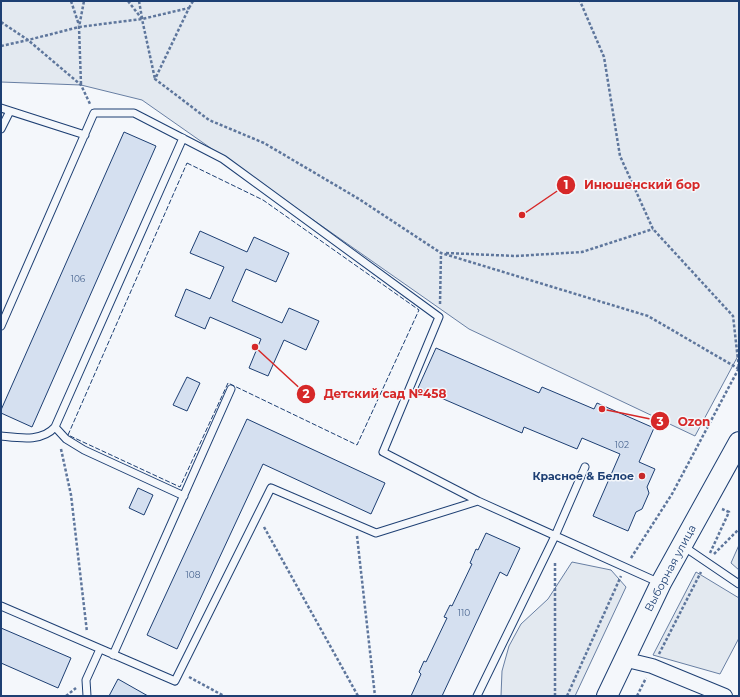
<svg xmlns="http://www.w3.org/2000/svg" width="740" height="697" viewBox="0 0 740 697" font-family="Montserrat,sans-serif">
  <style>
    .green { fill: #e3e9f0; stroke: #687fa3 }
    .building { fill: #d5e0f0; stroke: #1d3f73 }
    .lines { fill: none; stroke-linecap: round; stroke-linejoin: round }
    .lane-casing { stroke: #1d3f73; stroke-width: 9 }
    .street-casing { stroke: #1d3f73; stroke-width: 16 }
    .secondary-casing { stroke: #1d3f73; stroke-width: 22 }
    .path { stroke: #5e769c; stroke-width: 2.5; stroke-dasharray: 3 2; stroke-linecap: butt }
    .lane { stroke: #f4f7fb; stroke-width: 7 }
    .street { stroke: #f4f7fb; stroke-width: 14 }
    .secondary { stroke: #f4f7fb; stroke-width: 20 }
    .fence { stroke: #1d3f73; stroke-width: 1; stroke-dasharray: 5 2; stroke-linecap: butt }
    .poi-dot { fill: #c62828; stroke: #f4f7fb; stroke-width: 1.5 }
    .labels { text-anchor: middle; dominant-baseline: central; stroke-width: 3; stroke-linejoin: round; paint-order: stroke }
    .number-label { font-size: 9px; fill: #4b6792 }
    .poi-label { font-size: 11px; font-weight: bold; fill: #1d3f73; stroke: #f4f7fb; text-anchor: end }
    .street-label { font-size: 11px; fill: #1d3f73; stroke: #f4f7fb }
    .leader { fill: none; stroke: #d62828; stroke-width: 1.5 }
    .callout-dot { fill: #d62828; stroke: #f4f7fb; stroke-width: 1.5 }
    .mark-label { font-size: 12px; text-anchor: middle; font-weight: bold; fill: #fff }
    .callout-label { font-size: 12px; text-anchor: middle; font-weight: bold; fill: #d62828; stroke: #f4f7fb; stroke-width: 3; stroke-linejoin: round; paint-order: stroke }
  </style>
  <rect width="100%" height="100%" fill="#f4f7fb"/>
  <path class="green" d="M1,1H739V354L695,436L469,329L142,100L81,85L1,82Z
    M739,545V570L731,563Z
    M572,562L611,570L626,587L575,696H501L502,671L509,646L521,624L548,599Z
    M696,572L739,598V638L720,674L653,655Z"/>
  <path class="building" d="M124,132L156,146L32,427L1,413V410Z
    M200,231L247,252L254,237L289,253L276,282L246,269L232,301L282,323L289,308L319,321L306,350L284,340L268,376L249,368L261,339L210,317L205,329L175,316L186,289L210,299L224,267L190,253Z
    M436,348L539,393L542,387L594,409L597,403L654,428L639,462L655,469L647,487L649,493L642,509L636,512L628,531L593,516L620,454L582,438L577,449L524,427L522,433L418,388Z
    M187,377L200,383L187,411L173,405Z
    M247,419L385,483L371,514L263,464L177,649L147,635Z
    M138,488L153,495L144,515L129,508Z
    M486,533L520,548L507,576L500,572L442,696H411L421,674L419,672L424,661L426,662L447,618L444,617L450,605L452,606L472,564L470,563L476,549L478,550Z
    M1,628L71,658L58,688L1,663Z
    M118,679L148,696H109Z"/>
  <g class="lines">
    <g class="lane-casing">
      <path id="lane" d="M1,108L85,135
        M1,129L10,111
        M1,326L94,113H134L223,159L439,317L383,452L478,501L660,583
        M55,427L66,439L84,450L184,496
        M1,436C20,438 42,442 55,427L183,138
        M683,546L739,584
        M1,606L175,681L271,488L376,533L478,501
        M113,655L231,389
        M87,696L86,680L100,649
        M477,696L555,536L585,467"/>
    </g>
    <g class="street-casing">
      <path id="street" d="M623,659L652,666L725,696"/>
    </g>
    <g class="secondary-casing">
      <path id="secondary" d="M607,696L661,583L739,442"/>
    </g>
    <path class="path" d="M71,1L79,25
      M128,1L142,19L155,79
      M139,1L142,18
      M189,8L193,1
      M1,22L28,40L79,27L142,19L189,8L155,79L209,120L264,143L359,199L441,253L648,316L739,369L733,316L653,229L620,156L604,57L580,1
      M1,46L28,40L81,85L90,104
      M81,84L79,27L84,1
      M446,253L516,256L582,252L653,229
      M440,304L441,253
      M61,449L71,495L87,632
      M264,527L358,696
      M357,536L375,696
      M710,553L729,512L722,509
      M714,554L739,529
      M631,558L672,494L739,368
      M659,654L701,572
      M189,677L224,696
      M66,696L76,688
      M555,696V563
      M567,696L621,576
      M637,696L646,678"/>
    <use href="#lane" class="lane"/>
    <use href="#street" class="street"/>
    <use href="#secondary" class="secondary"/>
    <path class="fence" d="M187,163L263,200L419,310L357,445L228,383L180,487L68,435Z"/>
  </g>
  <circle class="poi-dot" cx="642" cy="476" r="4"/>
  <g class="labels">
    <g class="number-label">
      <text x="78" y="278">106</text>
      <text x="622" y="444">102</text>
      <text x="193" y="574">108</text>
      <text x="464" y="612">110</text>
    </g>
    <g class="poi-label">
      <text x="634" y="476">Красное &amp; Белое</text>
    </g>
    <g class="street-label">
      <text transform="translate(670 568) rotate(-62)">Выборная улица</text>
    </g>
  </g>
  <path class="leader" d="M522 215L566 185M255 347L306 394M602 409L660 421"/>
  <g class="callout-dot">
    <circle cx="522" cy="215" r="4"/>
    <circle cx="255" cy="347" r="4"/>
    <circle cx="602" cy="409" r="4"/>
    <circle cx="566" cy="185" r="10"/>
    <circle cx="306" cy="394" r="10"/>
    <circle cx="660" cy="421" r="10"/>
  </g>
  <g class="mark-label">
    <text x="566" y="189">1</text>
    <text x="306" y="398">2</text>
    <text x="660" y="426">3</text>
  </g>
  <g class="callout-label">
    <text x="642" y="189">Инюшенский бор</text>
    <text x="385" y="398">Детский сад №458</text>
    <text x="694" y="426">Ozon</text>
  </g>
  <rect width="740" height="697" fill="none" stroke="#1d3f73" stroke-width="4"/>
</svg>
